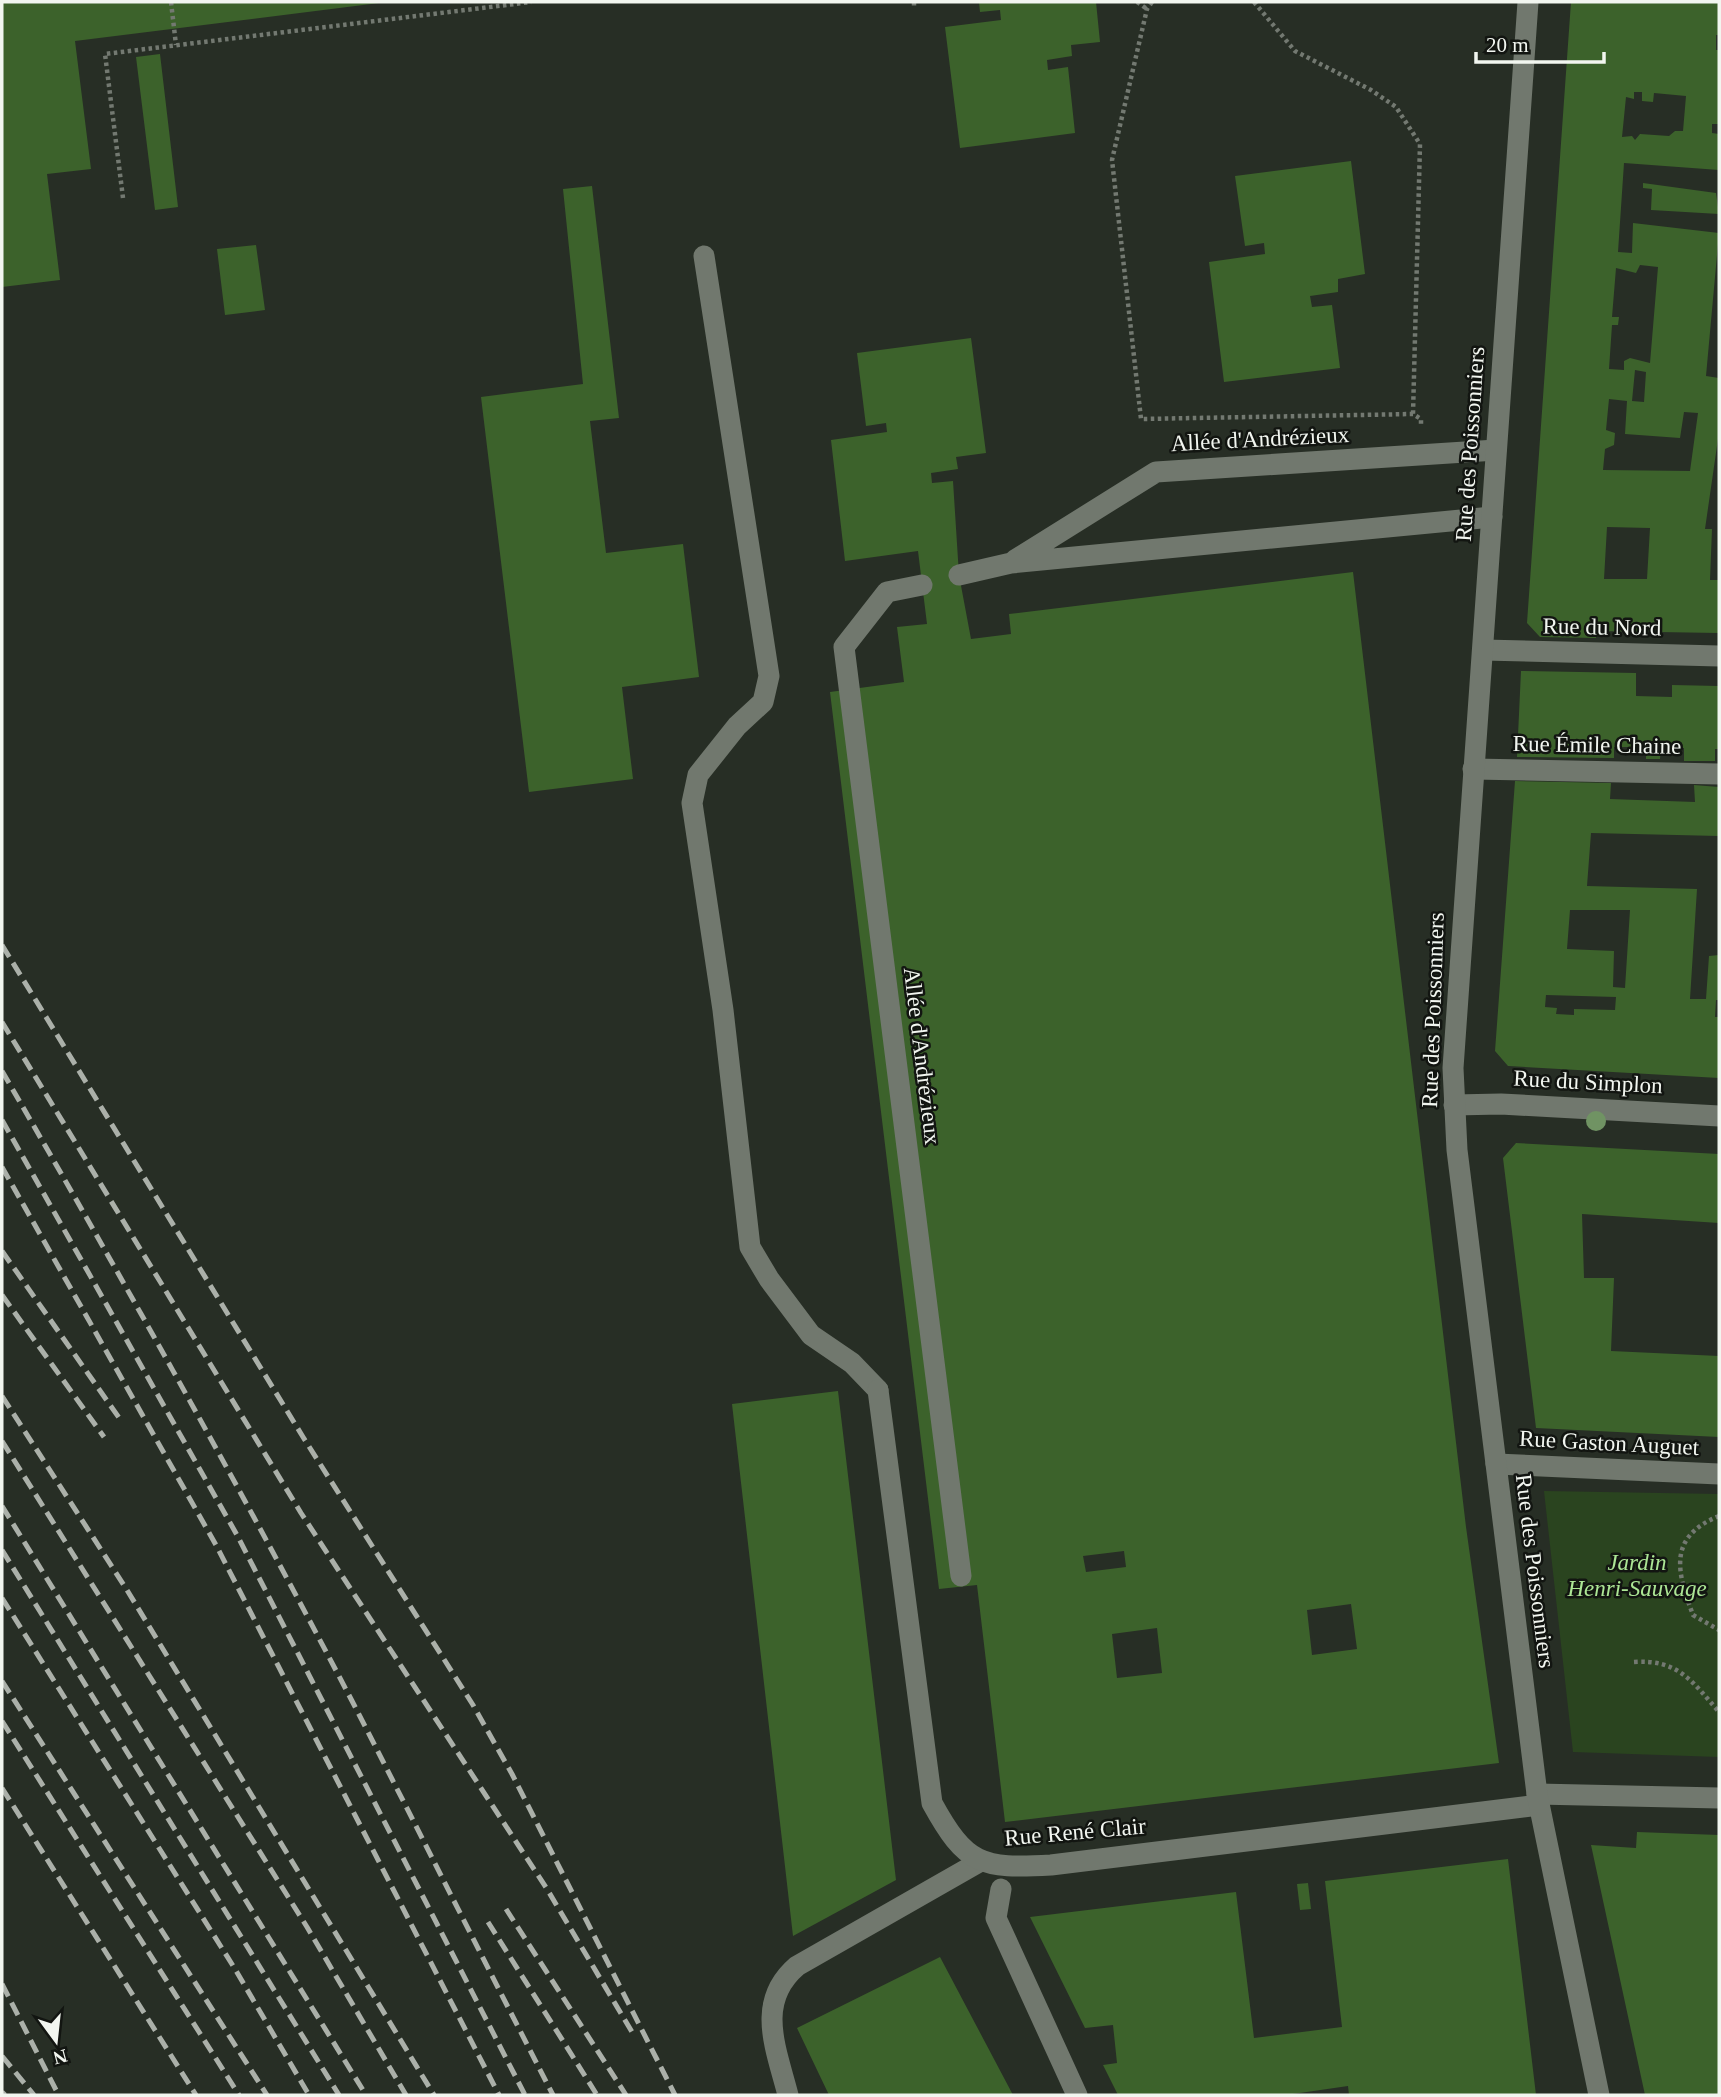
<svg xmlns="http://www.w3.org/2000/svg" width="1721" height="2097" viewBox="0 0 1721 2097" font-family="Georgia,serif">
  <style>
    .green { fill: #2a441f }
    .building { fill: #3c622b; fill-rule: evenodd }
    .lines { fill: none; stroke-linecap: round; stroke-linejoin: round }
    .path { stroke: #737971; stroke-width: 4.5; stroke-dasharray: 3.5 3.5; stroke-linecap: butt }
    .service { stroke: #71786e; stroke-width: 21 }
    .pedestrian { stroke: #71786e; stroke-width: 21 }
    .minor { stroke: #71786e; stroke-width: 21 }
    .tertiary { stroke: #71786e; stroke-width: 21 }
    .rail { stroke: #abb0a9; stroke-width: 5; stroke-dasharray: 14 7; stroke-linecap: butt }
    .tree { fill: #709363 }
    .labels { text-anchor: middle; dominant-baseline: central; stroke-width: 5; stroke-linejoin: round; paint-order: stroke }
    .street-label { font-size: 23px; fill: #f2f6f0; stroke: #121511 }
    .park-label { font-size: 23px; font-style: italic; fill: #ace695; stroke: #121511 }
  </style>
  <rect width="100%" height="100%" fill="#272e25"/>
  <path class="green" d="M1544,1491L1719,1494V1757L1573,1752Z"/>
  <path class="building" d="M2,2H379V3L75,41L91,169L47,174L60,280L2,287Z
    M979,2H1096L1100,42L1071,45L1072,56L1047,60L1048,70L1068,67L1075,133L960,148L945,27L1001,20L1000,10L980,12Z
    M1571,2H1719V35H1716V50H1719V124H1712V133L1719,134V170L1624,163L1618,252L1632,253L1633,223L1719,233L1706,376L1719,378V432L1705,529H1712L1710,580H1719V633L1596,631V638L1540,637L1527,623ZM1634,92H1642V101L1653,102L1654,93L1686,96L1683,131H1675L1669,136L1640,134L1635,140L1632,136L1622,137L1626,97L1634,99ZM1640,265L1658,267L1650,363L1630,358L1624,361V370L1609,369L1612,325H1618L1619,317H1612L1616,268L1636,273ZM1635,370L1646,372L1644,402L1632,401ZM1609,399L1627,401L1625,434L1680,438L1684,412L1698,413L1690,471L1603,470L1605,449L1614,445L1615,433L1606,430ZM1607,527L1650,528L1647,579H1604Z
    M160,54L178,207L155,210L136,57Z
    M1351,161L1365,274L1338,279V292L1310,296L1312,307L1332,305L1340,368L1224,382L1209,262L1265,254L1264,243L1245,246L1235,176Z
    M1643,183L1716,193L1719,214L1651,210L1652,189L1643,188Z
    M592,186L619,418L590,421L606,553L683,544L699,677L622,687L633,779L529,792L481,397L583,384L563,189Z
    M256,245L265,310L225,315L217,249Z
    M971,338L986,453L956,457L958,469L931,473L932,483L953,481L959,575L971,639L1011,634L1009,614L1353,572L1466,1527L1499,1763L1005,1822L977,1585L939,1589L830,692L904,682L897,627L927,624L918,551L845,561L831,440L887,432L886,423L866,426L857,353ZM1124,1551L1126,1567L1086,1572L1083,1556ZM1351,1604L1357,1649L1312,1655L1307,1610ZM1157,1628L1162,1673L1117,1678L1112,1634Z
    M1521,671L1636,673V696L1672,697V685L1719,686V749H1715V761H1684V748H1661L1660,759H1646V747H1614V758L1517,757Z
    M1515,781L1611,783L1610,799L1695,802L1694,785L1719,787V836L1591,833L1587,886L1697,889L1690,999H1706L1709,956L1719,955V1000H1716L1715,1017H1719V1078L1508,1066L1495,1051ZM1570,910H1630L1625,988L1613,987L1614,951L1567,949ZM1546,995L1616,997L1615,1010L1574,1009V1015L1556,1014L1557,1008L1545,1007Z
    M1516,1143L1719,1154V1223L1582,1214L1584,1278H1614L1611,1351L1719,1356V1437L1536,1428L1503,1158Z
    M838,1391L896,1880L793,1936L732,1404Z
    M1637,1832L1719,1835V2095H1645L1591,1845L1636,1848Z
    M1508,1859L1536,2095H1349L1348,2086L1286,2095H1118L1103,2065L1117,2063L1113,2025L1085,2028L1030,1917L1236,1892L1254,2038L1342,2027L1325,1881Z
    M1308,1883L1311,1909L1300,1910L1297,1884Z
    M940,1957L1013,2095H829L797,2028Z"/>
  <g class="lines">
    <path class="path" d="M171,2L176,45
      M914,2V6
      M1137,2L1147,9
      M1152,2L1147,9L1112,160L1141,419L1413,414L1421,419V424
      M1254,2L1295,51L1371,90L1396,107L1420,144L1413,414
      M123,198L105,54L531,2
      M1719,1516C1667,1537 1677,1572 1693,1615L1719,1630
      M1634,1662C1678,1659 1692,1681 1719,1712"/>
    <path class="service" d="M704,256L769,676L763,702L737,726L698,775L692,803L723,1010L750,1247L769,1279L811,1335L852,1363L878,1390
      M1015,560L1156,472L1496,450
      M959,575L1011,563L1492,517
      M922,585L887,592L844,647L961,1576
      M788,2095C776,2048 755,2002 797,1966L981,1861"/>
    <path class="pedestrian" d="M1473,769L1719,774
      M1496,1464L1719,1474
      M1537,1794L1719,1798
      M1001,1889L996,1918L1077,2095"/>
    <path class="minor" d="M1483,650L1719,656
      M1454,1105L1501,1104L1719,1116
      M878,1390L932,1803C966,1865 981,1869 1051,1865L1539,1805"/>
    <path class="tertiary" d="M1528,2L1453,1068L1457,1150L1537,1794L1599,2095"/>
    <path class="rail" d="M2,945L303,1437L473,1705L512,1774L675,2095
      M2,1022L301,1513L547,1889L635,2037
      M2,1071C122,1278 240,1487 351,1699C419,1831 485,1963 553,2095
      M2,1120L237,1535L525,2095
      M2,1167L216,1545L499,2095
      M2,1251L122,1422
      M2,1295L104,1437
      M2,1396L127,1590L434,2095
      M2,1441L307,1927L406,2095
      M2,1506L366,2095
      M2,1550L339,2095
      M2,1598L235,1969L309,2095
      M2,1681L267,2095
      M2,1721L239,2095
      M2,1788L196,2095
      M506,1909L626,2095
      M488,1922L597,2095
      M2,1984L56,2090
      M2,2056L34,2095
      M2,2092L5,2095"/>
  </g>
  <circle class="tree" cx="1596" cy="1121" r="10"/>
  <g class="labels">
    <g class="street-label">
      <text transform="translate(1260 439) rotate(-3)">Allée d'Andrézieux</text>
      <text transform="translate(1470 444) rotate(-86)">Rue des Poissonniers</text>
      <text transform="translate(1602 627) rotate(1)">Rue du Nord</text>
      <text transform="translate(1597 745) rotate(1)">Rue Émile Chaine</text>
      <text transform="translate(1433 1010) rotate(-88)">Rue des Poissonniers</text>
      <text transform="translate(922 1056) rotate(83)">Allée d'Andrézieux</text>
      <text transform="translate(1588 1082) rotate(3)">Rue du Simplon</text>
      <text transform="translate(1609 1443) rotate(3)">Rue Gaston Auguet</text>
      <text transform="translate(1535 1571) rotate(83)">Rue des Poissonniers</text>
      <text transform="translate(1075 1832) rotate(-5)">Rue René Clair</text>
    </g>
    <g class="park-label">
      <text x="1637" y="1562">Jardin<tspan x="1637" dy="26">Henri-Sauvage</tspan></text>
    </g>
  </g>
  <rect width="1721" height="2097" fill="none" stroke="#f2f6f0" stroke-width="7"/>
  <g transform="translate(56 2041) rotate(165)" stroke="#121511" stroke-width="5" paint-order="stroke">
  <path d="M0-5L12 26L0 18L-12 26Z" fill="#f2f6f0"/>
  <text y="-10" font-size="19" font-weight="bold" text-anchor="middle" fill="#f2f6f0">N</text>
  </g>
  <path d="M1476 52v10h128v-10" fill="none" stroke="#f2f6f0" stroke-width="3.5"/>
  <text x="1486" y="52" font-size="21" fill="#f2f6f0" stroke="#121511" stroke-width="5" paint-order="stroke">20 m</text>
</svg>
